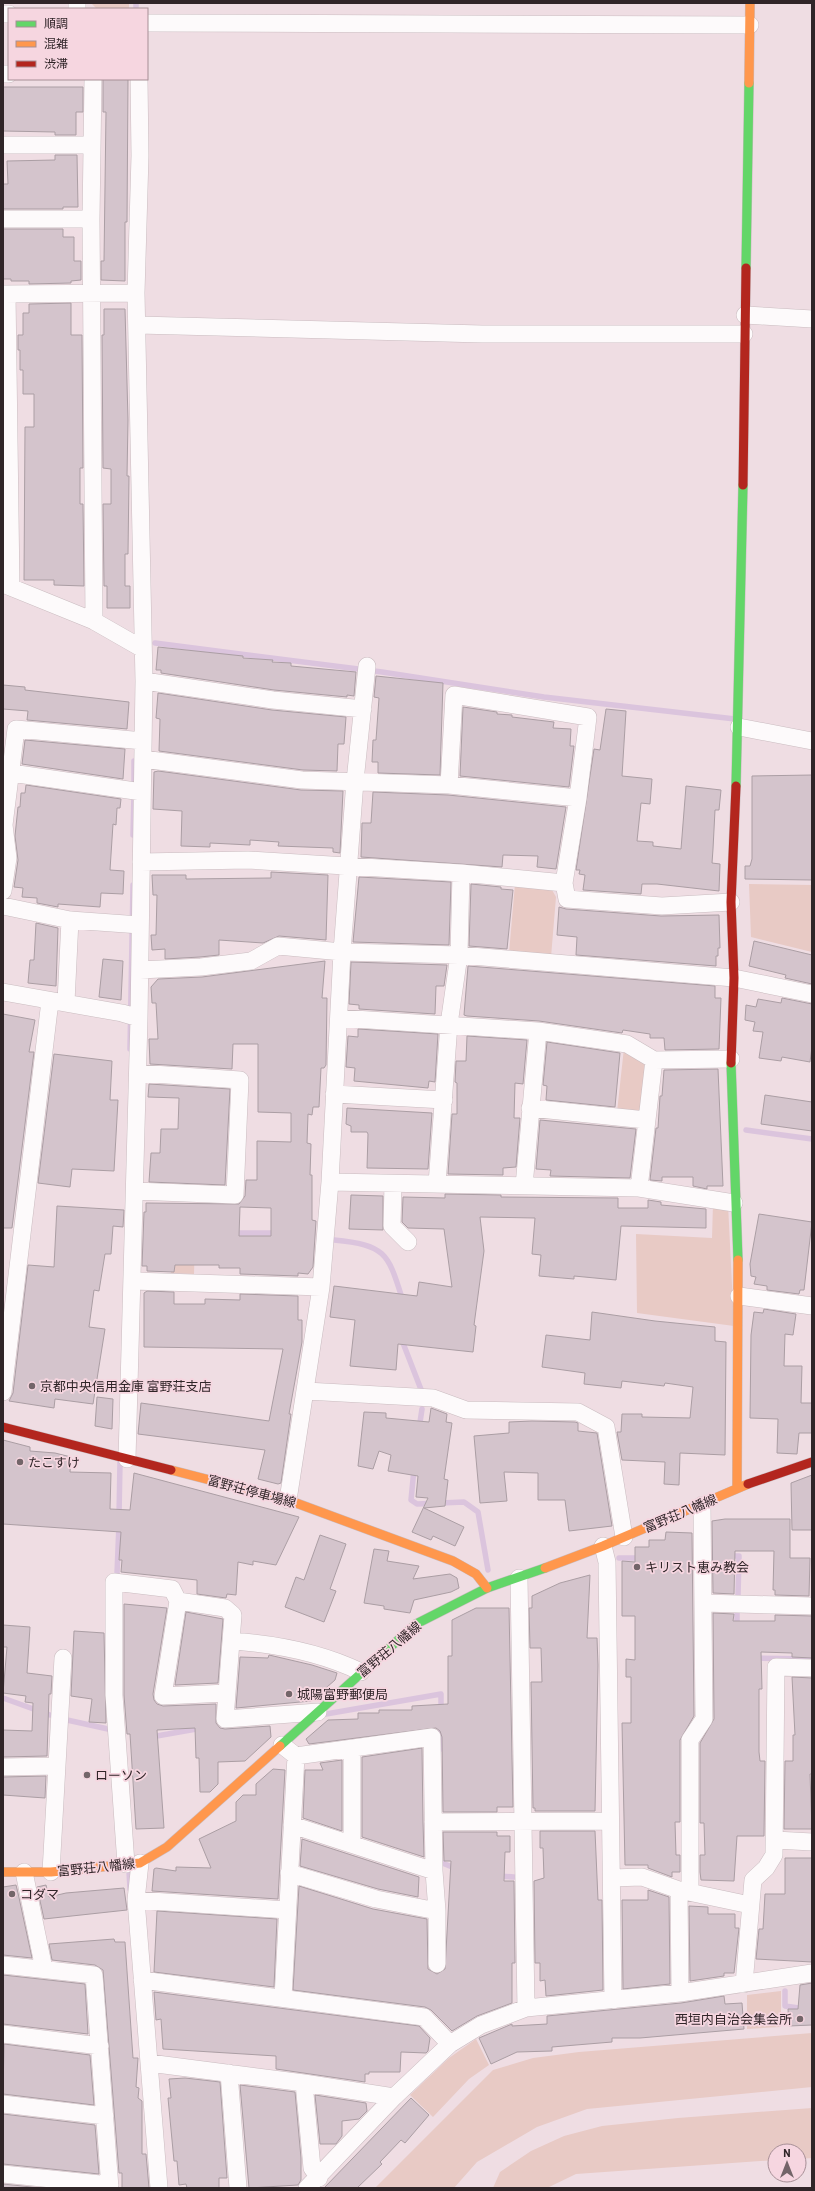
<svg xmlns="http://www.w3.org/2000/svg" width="815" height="2191" viewBox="0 0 815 2191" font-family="Barlow,'Noto Sans JP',sans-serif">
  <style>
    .green { fill: #e8cac5 }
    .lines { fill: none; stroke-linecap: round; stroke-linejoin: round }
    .stream { stroke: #dbc4dd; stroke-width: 5.5 }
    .building { fill: #d4c4cc; stroke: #ab9ea4; fill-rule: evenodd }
    .street-casing { stroke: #cabcc0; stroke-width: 18 }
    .fast-casing { stroke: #cabcc0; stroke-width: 10 }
    .slow-casing { stroke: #cabcc0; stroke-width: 10 }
    .jam-casing { stroke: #cabcc0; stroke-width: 10 }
    .street { stroke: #fdfafb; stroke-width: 17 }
    .fast { stroke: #63d668; stroke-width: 9 }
    .slow { stroke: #ff974d; stroke-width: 9 }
    .jam { stroke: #b3261e; stroke-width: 9 }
    .poi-dot { fill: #736569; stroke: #f6d6e0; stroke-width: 1.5 }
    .labels { text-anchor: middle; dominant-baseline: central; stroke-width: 3.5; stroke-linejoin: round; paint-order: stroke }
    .poi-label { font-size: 13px; fill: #302528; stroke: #f6d6e0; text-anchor: start }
    .street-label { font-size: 13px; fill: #302528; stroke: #f6d6e0 }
  </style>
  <rect width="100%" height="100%" fill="#efdde3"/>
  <path class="green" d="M91,3H129V9H97Z
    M515,884L551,888L556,897L551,957L509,953Z
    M749,884L812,885V952L751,937Z
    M624,1048L648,1066L643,1115L617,1112Z
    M713,1204H728L734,1326L637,1313L636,1234L712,1238Z
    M172,1241H195L194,1274L171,1273Z
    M781,1991V2027L747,2029V1995Z
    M812,2033V2087L587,2109L537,2127L477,2162L454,2188H375L493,2070L533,2058L579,2052Z
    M476,2039L489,2065L469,2079L433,2117L410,2095L449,2058Z
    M812,2108V2158L799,2159V2151H775V2160L576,2174L547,2188H493L500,2172L531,2151L564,2136L602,2126L678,2118Z"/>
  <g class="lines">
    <path class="stream" d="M136,9V3
      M155,643L382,672L544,697L735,719
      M134,786V761
      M133,835L134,794
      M130,1049L133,885
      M746,1130L812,1139
      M232,1233H277
      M334,1240C387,1245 388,1254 403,1301
      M403,1338V1343L422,1392
      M419,1429L422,1409
      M414,1469L411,1500L417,1504L464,1502L478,1512L488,1570
      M119,1516L120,1462
      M728,1556H739L738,1596
      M619,1558H642
      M117,1574L119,1524
      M737,1627V1610
      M754,1658L812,1659
      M3,1698L50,1715
      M326,1714L441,1694V1711
      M67,1720L108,1729
      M151,1737L202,1728
      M441,1749V1727
      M440,1859V1862L457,1869
      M129,1871L130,1889
      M498,1876L514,1877
      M785,1991V2006L812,2010"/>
  </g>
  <path class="building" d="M103,79H128L127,222H125V281L101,280V261H104L106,112H103Z
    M3,87H83V112H76V135H55V132L3,131Z
    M55,155H77L78,207H63V209H3V184H8L7,161L55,160Z
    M3,229H63V237H74V261H81V280L71,281V283L29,284V281H11V279H3Z
    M71,303V335H82L83,468H80V504H83L84,586L54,585V580H24L25,427H34V394H23V370H20V350H18V335H23V313H29V304Z
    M104,309H125L128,420L127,476H129L128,554H125V586H130V608H107V586H104L103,504H111V469L103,468L102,335H104Z
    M158,647L243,656V658L273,660L272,662L291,663V666L356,672L354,696L347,695V697L274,690L161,673V670H156Z
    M376,676L443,683L440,775L378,773V762H372L373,740H376L379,698L374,697Z
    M3,685L25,687V690L129,702L127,729L27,720L28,711L3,709Z
    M158,693L272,710L346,717L344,744H338L337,771L303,770L159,751L160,719L156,718Z
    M463,707L497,712V714L512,715V717L554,722L553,728L571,729L570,746H574L569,787L460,776Z
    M606,709L626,711L622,776L652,779L650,804L641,803L637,841L653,842V846L681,849L686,786L721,790L719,810H715L713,849L712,863L720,864L719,891L657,884H642L641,894L583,890L585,875L579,874L580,870H576L594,749L600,750Z
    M25,740L125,749L123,779L22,764Z
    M158,771L301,790L343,791L340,853L333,852V848L278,846L279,842L250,840V845L210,843V847L181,846L182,811L153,809L154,772Z
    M812,775V880L745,879V866H750L752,859V776Z
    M26,785L121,799L120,808H117L116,825L113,824L110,870L124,871L123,894L101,893L100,907L58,904V907L37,903V898L22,897L23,888L14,887L18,860L15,836L18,807H20L21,793H25Z
    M373,792L448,795L566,807L556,869L537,867L538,856L503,855L502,867L361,857L362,823H371Z
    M271,872L328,875L326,940L279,936L263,943L219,940V955L200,957L165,959V949L152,950L151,935H156L157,895H153L152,875H186V879L271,878Z
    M359,877L451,882L449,945L353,942Z
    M471,884L501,887V889L513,890L507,949L469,946Z
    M559,907L566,909L661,916L719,915L720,948H718V956H716V966L576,955L577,937L557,935Z
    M36,923L58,928L56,986L28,983L30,960H34Z
    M754,941L812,955V984L785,978L786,975L749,966Z
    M103,959L123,961L121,1000L99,997Z
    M325,961L322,998H327L326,1065L324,1068H321L319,1107H313L312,1115L308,1114L307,1143L311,1144L310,1175H312V1220L316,1221L313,1267L308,1274L298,1273V1276L240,1274V1268H219V1265H175L174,1272L147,1271V1266H142L144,1212H146V1203L239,1204L245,1196L246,1180H257V1141L291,1142V1113L258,1112V1044H233L232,1069L150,1064L149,1039H158L156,1003H152L151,987L158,979L202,977ZM240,1207L271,1208V1236H239Z
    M351,962L447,965L444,986H436L435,1014L359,1009V1005L349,1004Z
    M468,966L715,986V998H721L719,1049L665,1050L664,1038H650V1034L623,1030L622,1033L539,1021L467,1016L464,1015Z
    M782,998L812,1004V1047L810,1062L782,1057L781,1061L759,1058L763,1032L753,1031L755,1022L745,1020L746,1005L756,1007L758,999L781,1003Z
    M3,1014L35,1020L29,1052H34L12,1228H3Z
    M358,1029L438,1034L435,1082L429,1081L428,1088L354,1081L355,1068L346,1067L348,1036L358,1037Z
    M467,1036L527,1040L523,1084L515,1083L514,1118H520L516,1167L503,1168V1175L448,1174L452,1114H457V1083L455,1082L456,1061H466Z
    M547,1042L620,1053L615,1107L546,1100L547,1086L543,1085Z
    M54,1054L112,1061L110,1100H118L114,1171L72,1169L70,1187L38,1183Z
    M718,1069L723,1186H707V1189L693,1186V1177H662V1181L650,1180L656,1128H658L660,1096H662L664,1070Z
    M149,1084L230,1089L225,1185L149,1182L151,1153H160L161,1129H178L179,1098L148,1097Z
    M765,1095L812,1102V1131L761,1124Z
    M347,1108L432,1113L428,1169L367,1168L368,1134L367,1132H351V1126L346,1124Z
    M540,1120L636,1129L630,1178L550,1176L551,1170L536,1169Z
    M445,1194L501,1195V1197L618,1198V1208H648V1200L661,1202V1205L706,1209V1228L621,1226L616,1280L574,1276V1279L539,1276L541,1255L532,1254L535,1218L480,1217L484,1251L474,1325L476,1326L473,1352L398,1344L396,1370L350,1366L355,1320L330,1317L334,1286L417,1296L419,1282L452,1287L444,1229L408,1228L402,1222L403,1197L445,1198Z
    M351,1195L383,1196V1230L349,1229Z
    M57,1206L124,1210L123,1227L113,1226L111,1254H105L99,1291L94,1290L89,1327L105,1329L93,1404L55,1399L54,1408L9,1401L13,1393L28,1265L54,1267Z
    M759,1214L812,1222L804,1290H800L799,1294L767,1290V1286L754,1284L756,1277L751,1276L750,1264Z
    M147,1291L174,1292V1304H205V1299L240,1300V1294L298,1296V1320H302V1342L289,1414H291L281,1483L278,1484L258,1479L265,1450L138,1434L141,1403L269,1421L283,1349L144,1347V1293Z
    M764,1309L796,1314L793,1335L785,1334L784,1366H802L801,1403H812V1433H799L797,1454L777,1453L778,1419L750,1418L751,1335L754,1312L763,1313Z
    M592,1312L655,1321L715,1327V1341L726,1342L725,1455L680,1453L679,1485L664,1484L665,1462L622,1460L617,1432H621L622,1414H642V1417L690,1418L693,1387L665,1383L664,1386L622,1381L621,1388L584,1384L585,1373L542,1367L546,1335L590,1340Z
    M97,1397L113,1399L112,1429L95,1426Z
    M431,1408L447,1414L446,1422L452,1423L444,1479L448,1480L445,1506L424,1508L464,1527L455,1546L433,1536L431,1540L412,1532L428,1498L416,1497L418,1476L388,1471L391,1455L379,1451L373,1469L358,1466L364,1412L386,1413V1418L429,1422Z
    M532,1421L575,1422L578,1423V1431L597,1433L612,1526L569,1531L565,1500H538V1473L504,1472L507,1501L480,1503L474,1436L509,1433V1422Z
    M3,1440L30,1447V1451L55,1453L71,1457L70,1472L111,1473L110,1509L130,1510L134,1473L299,1517L276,1565L253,1561V1565L238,1562L236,1595L227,1594L226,1598L197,1594V1580L121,1572L122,1560H119L121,1532L3,1524Z
    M812,1475V1530H792L791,1483Z
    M725,1519H790V1558H810L809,1596L775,1595V1590H773L774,1551H735L734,1594L713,1593L712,1521Z
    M666,1532L692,1533L694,1716L680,1740V1822H675L676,1855H680V1872H672V1877L648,1868V1865H625L624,1818L622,1723H631V1677H626V1659L635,1660V1616H622V1561L635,1562V1547H649V1540H665Z
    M320,1535L346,1544L330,1589L336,1591L324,1622L285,1607L296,1577L304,1580Z
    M374,1549L389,1551L387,1561L419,1566L413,1579L450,1574L457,1578L459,1588L451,1592L414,1600L410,1613L384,1609V1606L364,1603Z
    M590,1575L587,1638H597L598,1665L595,1811H535V1808H533L531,1682H542L541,1648H530L529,1608H532V1596L560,1583Z
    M124,1604L167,1608L153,1694L154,1700L157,1704L163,1706L216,1704V1723L220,1728L225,1729L270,1726L271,1737L245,1761L218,1762V1784L210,1792H200L199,1758H196L195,1728L157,1730L164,1828L136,1829L130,1734H127L124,1695Z
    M476,1608H509L513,1807H497V1812H443L442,1737L440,1731L436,1728L309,1744L306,1739L328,1720L358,1719V1713H379V1710H412V1706L448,1704V1656H452V1620Z
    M186,1612L223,1619L218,1683L175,1685Z
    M713,1613L734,1614L733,1621H775V1615L812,1616V1658L792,1657V1653L761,1652L762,1689H759V1752L760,1761H765L764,1836H737L734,1881L701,1880L700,1872V1855H705L704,1823H700V1743L714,1719Z
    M3,1625L30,1627L27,1673L52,1676L51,1694H49L47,1756L3,1757V1730L32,1731L33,1703L25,1702L26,1696L3,1693L7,1647H3Z
    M74,1631L104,1633L106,1723L89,1722L92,1699L71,1696Z
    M269,1655L312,1665L337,1673L335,1680L311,1701L236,1708L240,1657L268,1658Z
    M792,1677L812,1678V1774H810L812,1829H784L785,1761H793V1735H795Z
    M422,1748L423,1822L424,1857L362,1837V1757Z
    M342,1760V1831L303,1818L305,1770H323L320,1763Z
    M273,1769L285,1770L278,1899L152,1891L154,1869L156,1868L176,1871V1867L211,1868L199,1839L236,1821V1802L243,1795H256V1784Z
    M46,1776L45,1798L3,1795V1777Z
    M540,1831H595L598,1900H602L603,1990L546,1996L545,1980L540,1981V1963H535L534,1881L544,1878L543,1848H540Z
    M443,1832H497V1836H510V1852H505L504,1881H514L515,1963H512V2003L477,2016L452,2031L431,2010L425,2007L293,1990L299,1886L373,1909L427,1919L428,1969L437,1974L445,1969L451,1861H444Z
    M302,1839L419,1877L418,1897L378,1889L300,1866Z
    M785,1858H812V1962L756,1959L759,1929H763L765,1894H785Z
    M16,1885L18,1893L32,1958L3,1955V1887Z
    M46,1885L49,1897L66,1893L124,1888L127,1910L44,1919L37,1887Z
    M648,1890L669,1897L670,1984L623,1989L622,1900H648Z
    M689,1906L708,1907V1914H735V1928H739L734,1973H724V1976L690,1981Z
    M157,1911L277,1919L274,1987L154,1972Z
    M114,1939L115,1942H125L133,2058H138L136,2087L139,2088L138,2098L142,2101V2154H146L149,2188H122V2173H119L103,1970L95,1965L52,1960L49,1944Z
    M3,1975L85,1984L88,2034L3,2024Z
    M812,1983V2025L789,2026L788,2009H798L800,1985Z
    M154,1992L419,2026L430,2038L428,2051L426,2053L401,2052L400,2072H369V2074H365V2082L276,2069V2056L163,2049L161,2019L156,2020Z
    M724,1996L725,2004L742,2003L744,2029L640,2038H612V2042L552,2047V2051L517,2052L491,2064L479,2038L512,2024V2026L547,2024V2016L681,2003Z
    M4,2044L90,2055L94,2105L3,2094Z
    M185,2078L220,2082L227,2178H219V2188H187L186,2184L179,2185L177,2161H174L168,2098H171L169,2079Z
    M240,2085L295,2092L301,2158V2180L298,2185L249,2188Z
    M315,2095L366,2103L367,2111L359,2119L342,2121V2136L336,2144H320Z
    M411,2098L429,2115L405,2143L401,2140L380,2162L382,2164L357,2188H324Z
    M3,2114L95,2125L99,2174L3,2164Z
    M3,2184L41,2188H3Z"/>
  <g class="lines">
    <g class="street-casing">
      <path id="street" d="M77,9V3
        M3,14H9
        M147,23L750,25
        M3,74H9
        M93,79L91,219L94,621
        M3,145H91
        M3,219H91
        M3,294L136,293
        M7,294L11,587
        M745,315L812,319
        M138,325L482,334H744
        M3,584L94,621L143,649
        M144,681L273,700L363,709
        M739,727L812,741
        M143,759L302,780L449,785L578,798
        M11,773L142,792
        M449,785L454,695L588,717L578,798L564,883L567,899L662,906L731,902
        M141,862L248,860L461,873L564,883
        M3,891L8,858L4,825L16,729L143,741
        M3,906L70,920L140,925
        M140,970L201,967L251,961L278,946L342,952L459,955L734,978L812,994
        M3,992L122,1013L139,1018
        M66,1002L70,920
        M339,1018L538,1031L627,1044L654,1060L731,1059
        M334,1094L444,1100
        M530,1108L646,1120
        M330,1182L639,1188L734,1203
        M393,1184L392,1226L408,1242
        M437,1184L449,1024L459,955L461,873
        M524,1186L538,1031
        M639,1188L654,1060
        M135,1191L235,1195L240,1080L138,1073
        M133,1281L321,1287
        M739,1296L812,1306
        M306,1391L433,1398L466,1410L578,1412L606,1427L624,1537
        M3,1392L50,1001
        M127,1459L139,1018L144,681L136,293L140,156L139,79
        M288,1500L321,1287L330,1182L342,952L355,781L367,666
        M603,1546L607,1562L613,2000
        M519,1578L526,2008
        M178,1601L163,1696L227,1693
        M703,1603L812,1606
        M232,1641C275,1644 322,1653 361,1672
        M282,1745L296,1756L432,1737L434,1871L437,1911L376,1899L289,1873
        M352,1749V1843
        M3,1767L57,1766
        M433,1822L609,1821
        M292,1825L434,1871
        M775,1840L812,1842
        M140,1863L136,1900L159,2188
        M126,1864L114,1695V1582L172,1589L178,1601L225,1608L233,1615L225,1719L318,1712
        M24,1872L44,1969
        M51,1872L63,1658
        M612,1878L642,1877L679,1890L750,1905
        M679,1890L680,1993
        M690,1892V1740L704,1719L702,1505
        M136,1900L287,1910
        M437,1911V1964
        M3,1965L94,1975L110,2188
        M142,1980L424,2017L450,2044
        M744,1984L753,1880L766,1868L774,1855L776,1667L812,1668
        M283,1998L296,1756
        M3,2034L100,2046
        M149,2063L304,2083L394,2097
        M229,2073L238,2188
        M304,2083L312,2168L319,2178
        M3,2104L105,2116
        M3,2174L110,2185
        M307,2188L394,2097L450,2044L481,2025L526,2008L680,1993L812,1973"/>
    </g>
    <g class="fast-casing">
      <path id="fast" d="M746,268L749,83
        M736,786L743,485
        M731,1063L738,1260
        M280,1746L416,1624L487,1588L545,1568"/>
    </g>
    <g class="slow-casing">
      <path id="slow" d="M749,83L750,3
        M171,1470L288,1500L453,1561L476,1574L487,1588
        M737,1488L738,1260
        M545,1568L603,1546L748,1484
        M3,1872H51L140,1863L167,1847L280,1746"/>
    </g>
    <g class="jam-casing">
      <path id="jam" d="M743,485L746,268
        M731,1063L734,978L731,902L736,786
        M3,1427L171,1470
        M748,1484L812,1462"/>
    </g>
    <use href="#street" class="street"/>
    <use href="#fast" class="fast"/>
    <use href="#slow" class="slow"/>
    <use href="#jam" class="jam"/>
  </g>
  <g class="poi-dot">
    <circle cx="32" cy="1386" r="4"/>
    <circle cx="20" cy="1462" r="4"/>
    <circle cx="637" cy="1567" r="4"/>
    <circle cx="289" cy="1694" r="4"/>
    <circle cx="87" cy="1775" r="4"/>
    <circle cx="12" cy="1894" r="4"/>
    <circle cx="800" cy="2019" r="4"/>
  </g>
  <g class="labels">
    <g class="poi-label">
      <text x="40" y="1386">京都中央信用金庫 富野荘支店</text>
      <text x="28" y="1462">たこすけ</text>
      <text x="645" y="1567">キリスト恵み教会</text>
      <text x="297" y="1694">城陽富野郵便局</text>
      <text x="95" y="1775">ローソン</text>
      <text x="20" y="1894">コダマ</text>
      <text x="792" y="2019" text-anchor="end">西垣内自治会集会所</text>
    </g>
    <g class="street-label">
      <text transform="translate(252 1491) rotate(15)">富野荘停車場線</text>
      <text transform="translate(680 1513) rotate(-23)">富野荘八幡線</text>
      <text transform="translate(389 1649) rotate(-40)">富野荘八幡線</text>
      <text transform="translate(96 1867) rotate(-6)">富野荘八幡線</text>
    </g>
  </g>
  <rect width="815" height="2191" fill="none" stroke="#302528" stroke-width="8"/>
  <rect x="8" y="8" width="140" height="72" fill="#f6d6e0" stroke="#a78f96"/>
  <rect x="16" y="21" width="20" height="6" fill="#63d668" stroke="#a78f96"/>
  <text x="44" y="28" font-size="12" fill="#302528">順調</text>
  <rect x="16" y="41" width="20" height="6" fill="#ff974d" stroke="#a78f96"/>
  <text x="44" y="48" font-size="12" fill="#302528">混雑</text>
  <rect x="16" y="61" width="20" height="6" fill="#b3261e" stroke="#a78f96"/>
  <text x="44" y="68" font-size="12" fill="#302528">渋滞</text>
  <g transform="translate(787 2163)"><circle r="19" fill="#f6d6e0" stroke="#a78f96"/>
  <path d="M0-3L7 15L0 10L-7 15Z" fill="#736569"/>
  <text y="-6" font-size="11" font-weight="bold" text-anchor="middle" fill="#302528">N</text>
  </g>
</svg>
